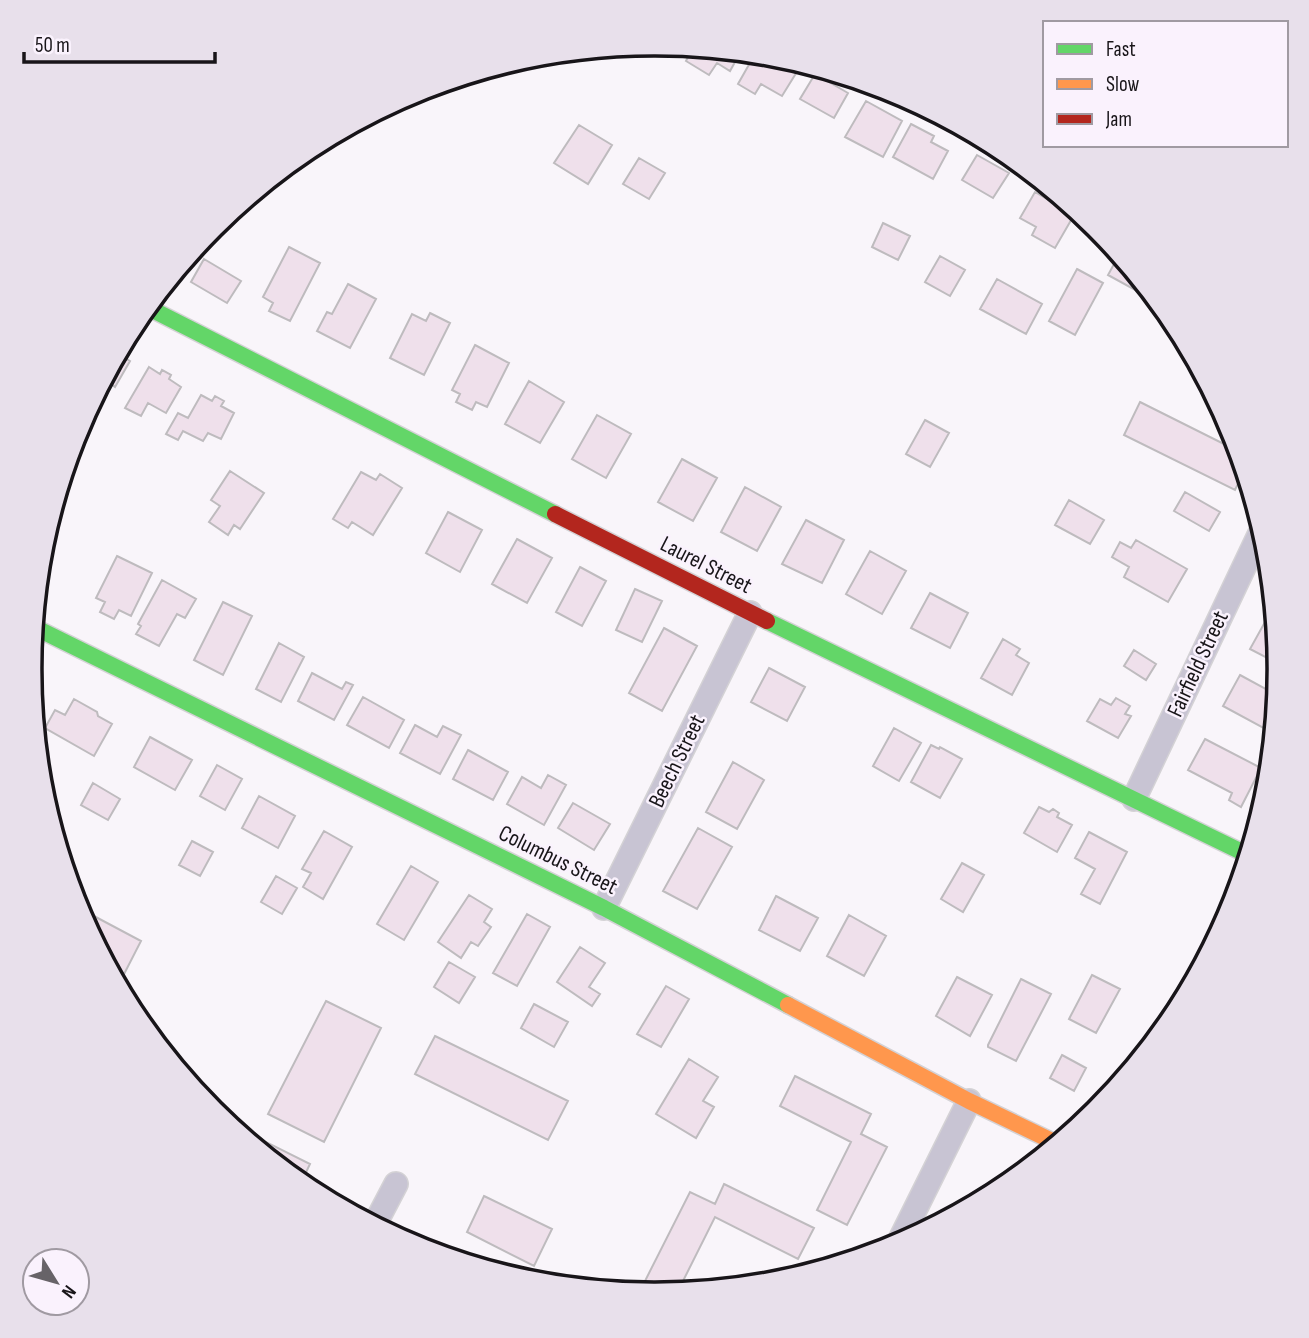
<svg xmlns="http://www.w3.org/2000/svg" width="1309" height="1338" viewBox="0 0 1309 1338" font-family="'Sofia Sans Condensed',sans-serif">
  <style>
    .building { fill: #efe0eb; stroke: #bebbbe; stroke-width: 2 }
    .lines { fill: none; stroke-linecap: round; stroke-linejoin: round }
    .street-casing { stroke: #d4d2d5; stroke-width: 26 }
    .fast-casing { stroke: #d4d2d5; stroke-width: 19 }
    .slow-casing { stroke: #d4d2d5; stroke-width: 19 }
    .jam-casing { stroke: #d4d2d5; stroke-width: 19 }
    .street { stroke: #c8c4d3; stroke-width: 23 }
    .fast { stroke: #63d668; stroke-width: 16 }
    .slow { stroke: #ff974d; stroke-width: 16 }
    .jam { stroke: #b3261e; stroke-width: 16 }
    .labels { text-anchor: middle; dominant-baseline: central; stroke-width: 5; stroke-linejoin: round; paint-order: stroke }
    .street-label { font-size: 23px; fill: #181519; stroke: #faf2fd }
    .rim { fill: none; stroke: #181519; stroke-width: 3.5 }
  </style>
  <rect width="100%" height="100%" fill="#f9f5fa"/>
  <path class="building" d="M693,48L740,53L730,71L717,63L709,75L686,61Z
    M755,54L773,56L798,70L782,96L761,84L755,94L738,84Z
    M815,74L848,93L834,118L800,99Z
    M866,101L902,121L883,157L845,137Z
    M911,124L934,136L931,142L948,151L933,179L893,157Z
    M579,125L612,145L588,184L554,163Z
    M977,155L1009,173L993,198L962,180Z
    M639,158L665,173L649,199L623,184Z
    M1035,192L1074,215L1055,248L1032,235L1036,227L1020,218Z
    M883,223L910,236L898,260L872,247Z
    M289,247L320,263L290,321L269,311L273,303L263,297Z
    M1119,255L1142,283L1137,291L1108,275Z
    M940,256L965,270L950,296L925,282Z
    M204,259L241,281L227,303L191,282Z
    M1077,269L1103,283L1075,335L1049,321Z
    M997,279L1042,304L1026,334L980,309Z
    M348,284L376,299L350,348L317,331L327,312L332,314Z
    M430,313L450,323L424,375L390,358L412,314L426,321Z
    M475,345L509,363L487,407L476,402L472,410L456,402L460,394L452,390Z
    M120,350L118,354L130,361L115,387L107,381L100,392L98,391Z
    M149,367L160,374L162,370L171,375L169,379L181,387L166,413L148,403L141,416L125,408Z
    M529,381L564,402L540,443L505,424Z
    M201,395L212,401L215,396L224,401L221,406L234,413L221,439L208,433L203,441L183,431L178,440L166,434L178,413L188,418Z
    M1140,402L1238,451L1244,471L1235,490L1124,435Z
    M597,415L631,434L606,478L572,459Z
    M925,420L949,433L930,467L906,454Z
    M682,459L717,478L693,521L658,502Z
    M230,471L264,493L240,529L234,525L228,535L209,522L220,506L211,500Z
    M361,472L376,480L380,474L402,488L373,535L352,522L348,528L333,519Z
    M745,487L781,507L757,551L721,532Z
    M1185,492L1220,512L1209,531L1174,511Z
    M1069,500L1104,520L1090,544L1055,525Z
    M448,512L482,530L460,572L426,553Z
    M806,520L844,540L822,583L782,564Z
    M517,539L552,558L527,603L492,584Z
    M1136,540L1187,569L1168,602L1124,577L1129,567L1112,557L1120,542L1131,548Z
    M870,551L906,571L882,614L846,594Z
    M117,556L152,573L131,616L119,610L114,619L100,612L105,602L96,598Z
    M580,567L606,581L582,626L556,612Z
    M162,580L196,599L185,618L177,614L159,646L136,634L141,626L138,624Z
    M635,589L662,601L642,642L616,630Z
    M930,593L968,613L950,648L911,628Z
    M223,602L252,616L223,675L194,660Z
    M1265,622L1272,625L1275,624L1279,664L1250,649Z
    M664,628L697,646L662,711L629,693Z
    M1003,639L1020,649L1016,655L1029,663L1012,695L981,678Z
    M279,643L304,657L281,702L256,689Z
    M1134,650L1156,664L1146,680L1124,666Z
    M769,668L805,687L787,721L751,702Z
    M312,673L342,689L346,682L353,685L334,720L298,701Z
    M1240,675L1277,695L1274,721L1269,731L1223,706Z
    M363,697L404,720L389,748L347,725Z
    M1116,698L1130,706L1125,714L1131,716L1118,738L1087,721L1100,699L1111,705Z
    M74,699L97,712L98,716L112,724L94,756L45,728L55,710L65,715Z
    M415,725L437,737L443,726L461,735L440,774L400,753Z
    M894,728L921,743L899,781L873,766Z
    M150,737L192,760L175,790L134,767Z
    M1205,739L1261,768L1241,807L1229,800L1232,793L1188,770Z
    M931,745L939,749L940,747L962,759L940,798L911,782Z
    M468,750L508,772L493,800L453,779Z
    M733,762L764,780L737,829L706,812Z
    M217,765L242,779L225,810L200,796Z
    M548,775L566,785L544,825L507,804L522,777L541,788Z
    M93,783L120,799L108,820L81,805Z
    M259,796L295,816L278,848L242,828Z
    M573,803L610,824L594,850L558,828Z
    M1039,807L1049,812L1053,809L1059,813L1057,817L1072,825L1057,852L1024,833Z
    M698,828L732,847L697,909L663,891Z
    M324,831L352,847L323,899L303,887L311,873L302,869Z
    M1089,832L1127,852L1100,904L1081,894L1095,869L1075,858Z
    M192,841L213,852L200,876L179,865Z
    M962,863L984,875L963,912L941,899Z
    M411,866L438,882L404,940L377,924Z
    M276,876L297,888L282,914L261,902Z
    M469,895L492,909L484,922L491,927L478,946L471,942L461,958L438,942Z
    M776,896L818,918L800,951L759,930Z
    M77,907L141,941L121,980L114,976Z
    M527,914L550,927L517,986L493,973Z
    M849,915L886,936L864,976L827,956Z
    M580,947L605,963L589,987L600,994L592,1006L557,982Z
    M449,962L475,977L459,1003L434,987Z
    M1092,975L1120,989L1096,1033L1069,1019Z
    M957,977L992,995L970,1036L936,1016Z
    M1021,979L1051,994L1016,1061L988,1047V1045Z
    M666,986L689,999L661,1047L637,1034Z
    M326,1001L381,1028L324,1142L268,1114Z
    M534,1004L568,1022L554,1047L521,1028Z
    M435,1036L568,1101L548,1140L415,1074Z
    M1062,1055L1086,1068L1074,1091L1050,1078Z
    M689,1059L718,1077L703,1101L714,1107L696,1138L656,1114Z
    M795,1076L871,1114L861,1134L887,1147L847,1225L817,1210L851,1142L780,1106Z
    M238,1128L310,1164L301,1183L237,1130Z
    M724,1184L814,1228L798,1259L715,1217L680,1287L688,1290L668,1292L645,1281L690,1192L715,1204Z
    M484,1196L552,1229L534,1266L467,1232Z"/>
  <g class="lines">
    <g class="street-casing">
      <path id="street" d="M1134,799L1262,529
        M604,908L750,613
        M375,1224L396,1184
        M898,1244L969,1101"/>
    </g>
    <g class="fast-casing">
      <path id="fast" d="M147,307L555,514
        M767,621L1248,855
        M34,627L604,908L788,1005"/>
    </g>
    <g class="slow-casing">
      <path id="slow" d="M788,1005L969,1101L1056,1143"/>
    </g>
    <g class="jam-casing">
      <path id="jam" d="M555,514L767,621"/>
    </g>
    <use href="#street" class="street"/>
    <use href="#fast" class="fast"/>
    <use href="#slow" class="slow"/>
    <use href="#jam" class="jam"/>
  </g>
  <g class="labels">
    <g class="street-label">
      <text transform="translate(706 565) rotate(27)">Laurel Street</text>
      <text transform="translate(1198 664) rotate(-65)">Fairfield Street</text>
      <text transform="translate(677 761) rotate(-64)">Beech Street</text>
      <text transform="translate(558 860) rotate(26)">Columbus Street</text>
    </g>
  </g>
  <path d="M0 0H1309V1338H0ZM654 56H655A612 612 0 0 1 1267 668V670A612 612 0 0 1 655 1282H654A612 612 0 0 1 42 670V668A612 612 0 0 1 654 56Z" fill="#e8e0eb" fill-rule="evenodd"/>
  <path class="rim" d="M654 56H655A612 612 0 0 1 1267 668V670A612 612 0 0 1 655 1282H654A612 612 0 0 1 42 670V668A612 612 0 0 1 654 56Z"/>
  <rect x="1043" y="21" width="245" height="126" fill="#faf2fd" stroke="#a09aa2" stroke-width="2"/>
  <rect x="1057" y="44" width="35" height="10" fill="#63d668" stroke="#a09aa2" stroke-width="2"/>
  <text x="1106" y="56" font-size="21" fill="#181519">Fast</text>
  <rect x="1057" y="79" width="35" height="10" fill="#ff974d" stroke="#a09aa2" stroke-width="2"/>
  <text x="1106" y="91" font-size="21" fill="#181519">Slow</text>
  <rect x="1057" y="114" width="35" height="10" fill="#b3261e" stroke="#a09aa2" stroke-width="2"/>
  <text x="1106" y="126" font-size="21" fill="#181519">Jam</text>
  <g transform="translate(56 1282) rotate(127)"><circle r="33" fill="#faf2fd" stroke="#a09aa2" stroke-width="2"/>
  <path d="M0-5L12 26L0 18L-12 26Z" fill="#676368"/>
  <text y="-10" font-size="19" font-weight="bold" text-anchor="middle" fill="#181519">N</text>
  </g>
  <path d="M24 52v10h191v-10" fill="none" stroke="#181519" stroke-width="3.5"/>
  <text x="35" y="52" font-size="21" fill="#181519" stroke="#faf2fd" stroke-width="5" paint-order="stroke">50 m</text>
</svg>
